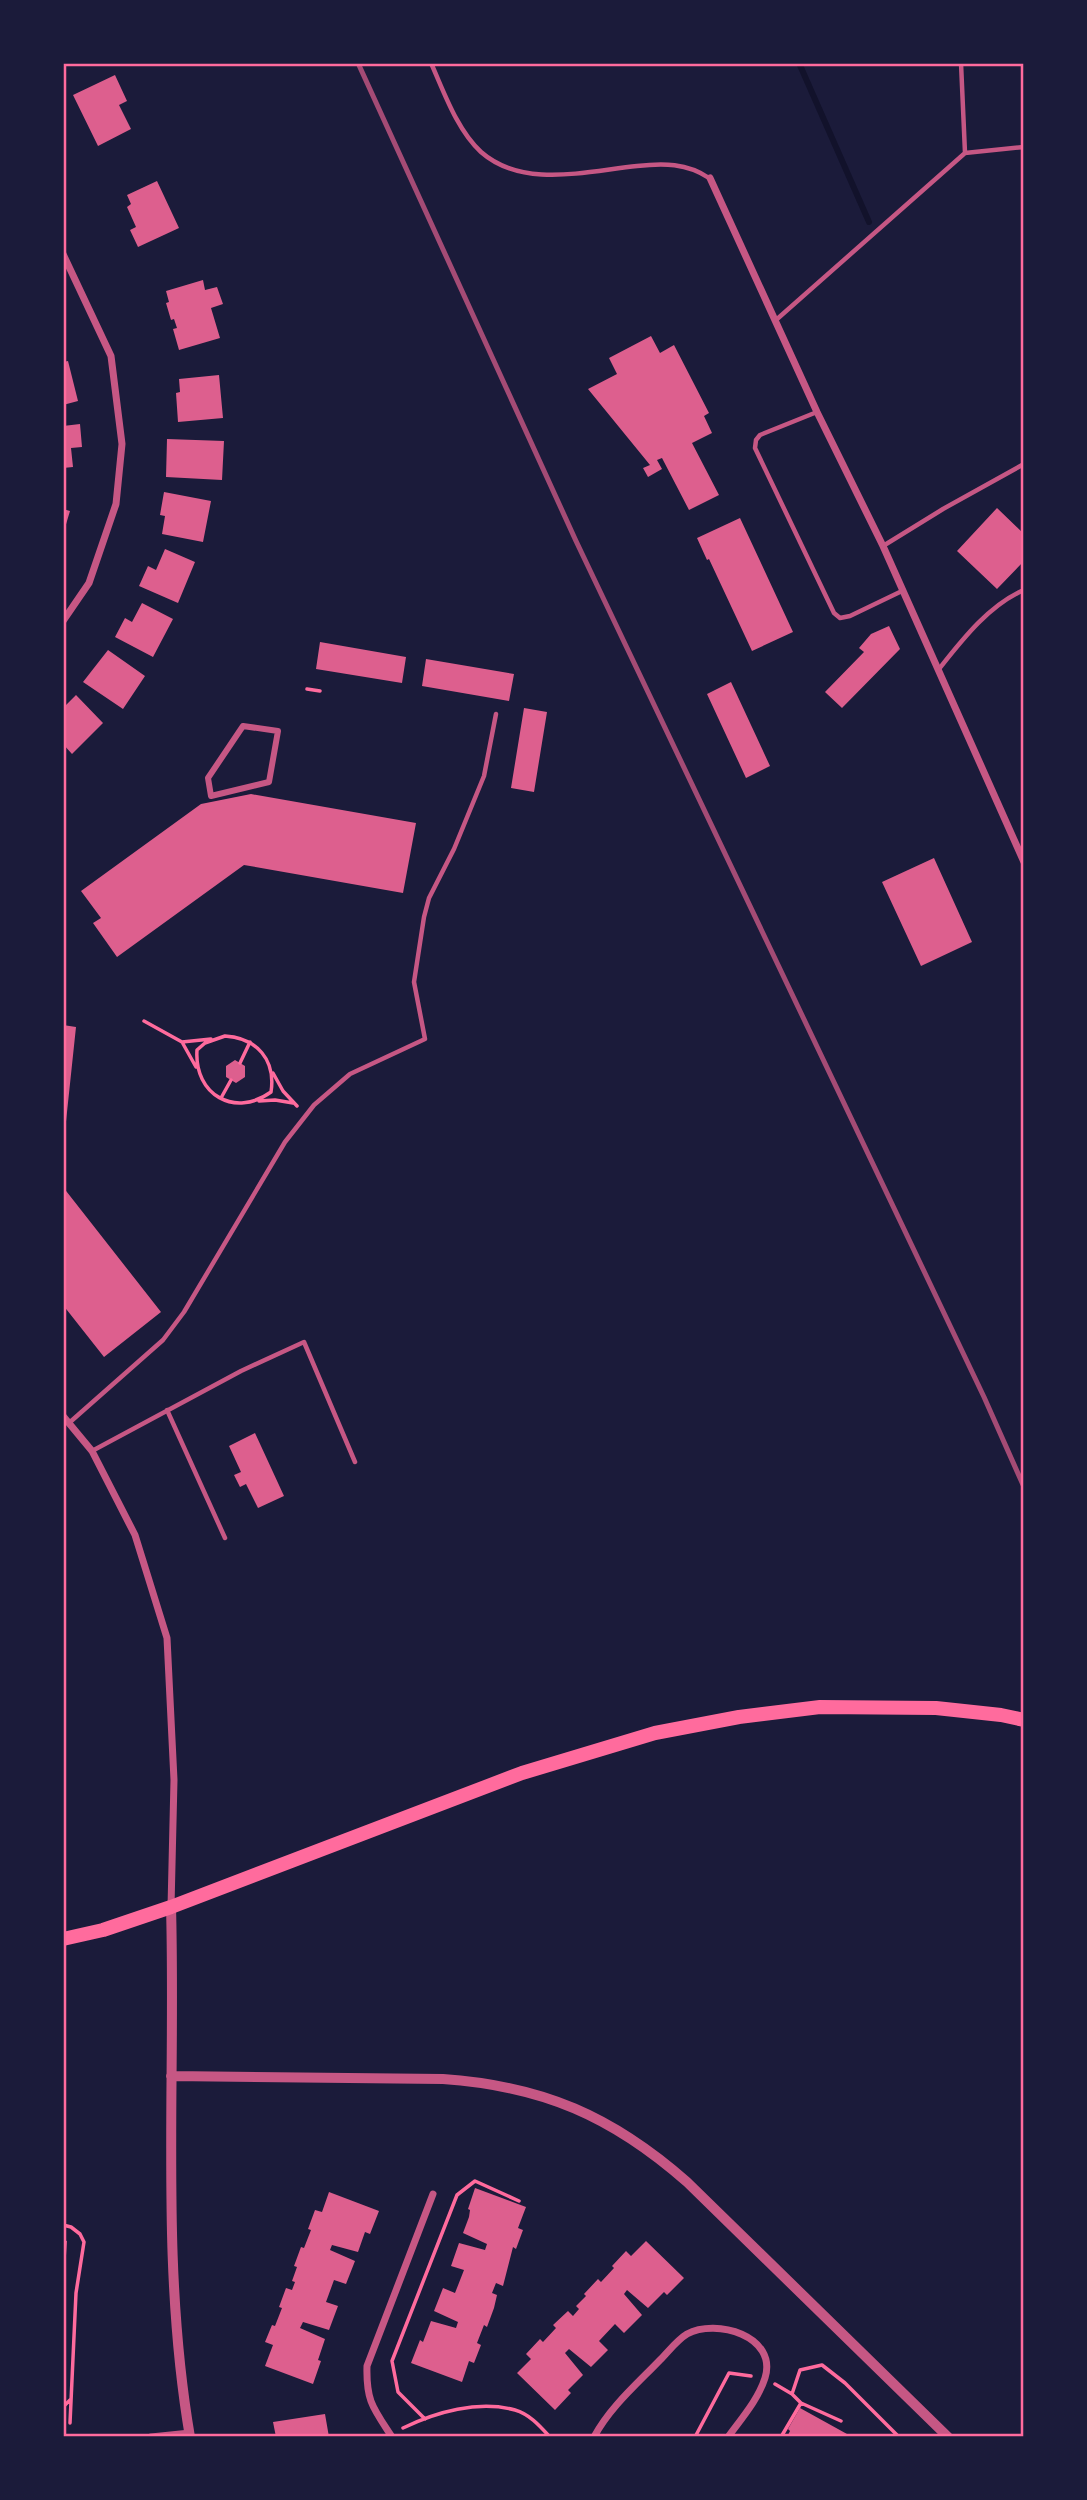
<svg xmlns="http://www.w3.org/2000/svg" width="1087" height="2500" viewBox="0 0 1087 2500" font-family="'Public Sans',sans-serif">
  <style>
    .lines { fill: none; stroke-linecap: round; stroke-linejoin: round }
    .stream { stroke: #12122b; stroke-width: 6 }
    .building { fill: #dd5f8e }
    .path { stroke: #ff6b9d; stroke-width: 3.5 }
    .service { stroke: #c65784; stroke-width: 4.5 }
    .pedestrian { stroke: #c65784; stroke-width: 6 }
    .minor { stroke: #c65784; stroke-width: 7 }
    .tertiary { stroke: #c65784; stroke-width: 10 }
    .trunk { stroke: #ff6b9d; stroke-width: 14 }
    .rail { stroke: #a44b75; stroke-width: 5 }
    .neatline { fill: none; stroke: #ff6b9d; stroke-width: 2.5 }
  </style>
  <rect width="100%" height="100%" fill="#1b1b3a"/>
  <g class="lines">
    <path class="stream" d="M799,63L869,222"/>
  </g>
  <path class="building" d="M115,75L127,101L119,105L131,129L98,146L73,95Z
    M157,181L179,228L138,247L130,230L136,227L127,207L131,204L127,195Z
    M203,280L205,290L217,287L223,304L211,308L220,338L179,350L173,329L177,328L174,319L171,320L166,303L169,302L166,291Z
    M651,336L660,353L674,345L709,413L704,416L712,433L692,443L719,495L689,510L662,458L657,460L662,469L648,477L643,468L650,465L588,389L617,374L609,358Z
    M68,361L78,401L63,405V362Z
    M219,375L223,418L178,422L176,393L180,392L179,379Z
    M80,424L82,447L71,448L73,467L63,468V426Z
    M167,439L224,441L222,480L166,477Z
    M164,492L211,501L203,542L162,534L165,516L160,515Z
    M997,508L1024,534V561L997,589L957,551Z
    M63,509L70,511L64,531H63Z
    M740,518L793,632L752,651L709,559L707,560L697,538Z
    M165,549L195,562L178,603L139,586L148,566L156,570Z
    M142,603L173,619L153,657L115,637L125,618L132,622Z
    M889,626L900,649L842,708L825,692L864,652L859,648L871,634Z
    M320,642L406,657L402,683L316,669Z
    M108,650L145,676L123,709L83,682Z
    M426,659L514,674L509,701L422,686Z
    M731,682L770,766L746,778L707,694Z
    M76,695L103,723L72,754L63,744V702L66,705Z
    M524,708L547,712L534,792L511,788Z
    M251,794L416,823L403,893L244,865L117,957L93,923L101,918L81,891L201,804Z
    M934,858L972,942L921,966L882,882Z
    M63,1025L76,1027L65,1131L63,1130Z
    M235,1060L245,1066V1077L236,1083L226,1077V1066Z
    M63,1187L161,1312L104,1357L63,1305Z
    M255,1433L284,1496L258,1508L246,1484L240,1487L234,1475L241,1472L229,1446Z
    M475,2188L526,2207L518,2228L523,2230L516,2249L513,2247L503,2286L496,2283L492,2293L497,2295L494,2308L487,2327L484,2325L477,2343L481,2345L474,2363L469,2361L462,2382L411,2363L420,2340L423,2342L431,2321L456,2328L458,2322L434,2311L443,2288L455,2293L464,2270L451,2266L459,2243L485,2250L487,2244L463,2233L469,2217L470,2210L468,2209Z
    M329,2192L379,2211L370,2234L365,2232L358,2252L332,2245L330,2250L355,2261L346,2284L334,2280L326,2302L338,2306L329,2330L303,2322L300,2328L325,2339L318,2360L321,2361L313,2384L265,2366L273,2345L265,2342L272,2325L275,2326L282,2308L279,2307L286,2288L292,2290L295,2282L292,2281L297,2267L294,2266L301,2247L304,2248L311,2230L308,2229L315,2210L322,2212Z
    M63,2240L67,2241L65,2270H63Z
    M646,2241L684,2278L667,2295L664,2292L648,2308L627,2290L624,2294L642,2315L624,2333L615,2324L599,2341L608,2350L591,2367L569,2349L565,2353L583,2375L568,2390L571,2393L555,2410L517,2373L531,2359L526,2354L540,2339L543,2342L556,2328L553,2325L568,2311L573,2316L579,2309L576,2306L586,2296L584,2294L598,2279L601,2282L614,2268L612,2266L626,2251L631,2256Z
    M800,2408L847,2434L846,2437H787L790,2431L788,2429Z
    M325,2414L329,2437H276L273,2422Z"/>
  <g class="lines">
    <path class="path" d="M307,689L320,691
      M144,1021L182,1042L196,1067
      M225,1036C257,1038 276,1060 271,1092C235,1118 194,1095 197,1050L205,1043Z
      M182,1042L211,1039
      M240,1063L250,1042
      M273,1073L283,1091L297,1106
      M221,1098L231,1080
      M259,1101L275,1100L293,1103
      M63,2225L71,2227L80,2234L84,2242L76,2293L70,2423
      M775,2384L792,2394L800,2370L822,2365L845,2383L899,2437
      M801,2403L841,2421
      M63,2407L71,2399
      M425,2419L398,2392L392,2361L457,2195L475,2181L519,2201
      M403,2428C436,2412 478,2400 515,2410C529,2414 539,2425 549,2436
      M695,2437L729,2373L751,2376
      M781,2437L801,2403L792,2394"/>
    <path class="service" d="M431,63C444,92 457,130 481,152C523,189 587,171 637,166C663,163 687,163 709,178
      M961,63L965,153
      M776,320L965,153L1024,147
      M817,412L760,435L756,440L755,448L834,613L840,618L850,616L902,591
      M883,546L943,509L1024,464
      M939,669C962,640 989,605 1024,590
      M167,1410L225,1538
      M69,1423L163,1340L184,1312L285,1142L314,1105L350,1074L425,1039L414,982L424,917L429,898L454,849L484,776L496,714
      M92,1451L241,1371L304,1342L355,1462"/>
    <path class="pedestrian" d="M243,726L278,731L269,782L211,796L208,778Z"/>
    <path class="minor" d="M710,178L817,412L883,546L1024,862
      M63,254L111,356L122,444L116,504L89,583L63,621
      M63,1416L92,1451L135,1535L167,1638L174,1780L171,1907
      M151,2437L190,2433
      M392,2437C373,2408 366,2401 367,2366L433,2194
      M594,2437C610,2407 637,2384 660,2360C668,2352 677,2340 687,2334C716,2318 778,2336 765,2378C758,2400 741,2419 728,2437"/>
    <path class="tertiary" d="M171,1907C176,2084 160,2262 190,2437
      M171,2076L443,2079C543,2086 612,2116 687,2182L948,2437"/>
    <path class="trunk" d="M63,1939L103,1930L171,1907L522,1773L655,1733L739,1717L820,1707L936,1708L1001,1715L1024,1720"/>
    <path class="rail" d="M358,63L576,541L984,1397L1024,1487"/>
  </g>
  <rect width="1087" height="2500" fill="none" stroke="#1b1b3a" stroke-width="130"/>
  <rect x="65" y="65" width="957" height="2370" class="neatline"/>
</svg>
